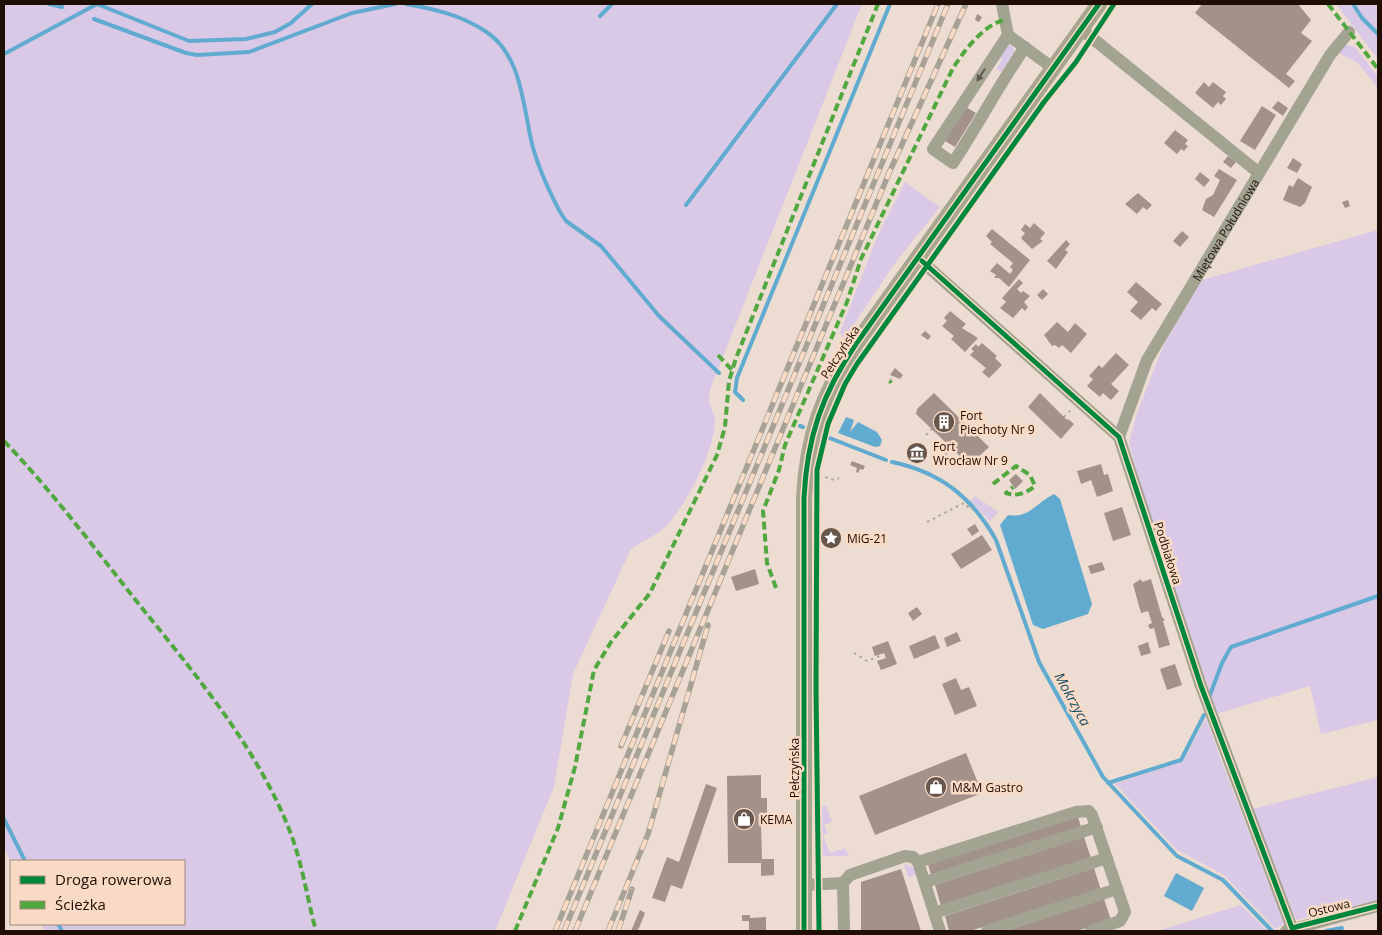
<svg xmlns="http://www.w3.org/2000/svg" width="1382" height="935" viewBox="0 0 1382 935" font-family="'Open Sans',sans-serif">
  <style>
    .green { fill: #dac9e6 }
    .water { fill: #61abd0 }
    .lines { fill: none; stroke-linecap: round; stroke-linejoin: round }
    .stream { stroke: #61abd0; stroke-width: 4 }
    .building { fill: #a3928a }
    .path { stroke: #aca79b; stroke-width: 2; stroke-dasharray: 2.5 4; stroke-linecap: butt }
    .minor { stroke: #a3a392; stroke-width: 12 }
    .major { stroke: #a8a591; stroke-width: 16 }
    .rail-casing { stroke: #a8a296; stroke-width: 5.5 }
    .rail { stroke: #f8dac5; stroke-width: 4; stroke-dasharray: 11; stroke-linecap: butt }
    .quiet { stroke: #52a840; stroke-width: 4; stroke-dasharray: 8 4; stroke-linecap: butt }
    .cycleway-casing { stroke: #f8dac5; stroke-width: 8 }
    .cycleway { stroke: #00873e; stroke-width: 5 }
    .oneway { fill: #60584a }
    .labels { text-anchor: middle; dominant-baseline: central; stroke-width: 5; stroke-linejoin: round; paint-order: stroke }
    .street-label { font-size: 12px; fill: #1e0e03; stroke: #f8dac5 }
    .poi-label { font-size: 12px; fill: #1e0e03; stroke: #f8dac5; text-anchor: start }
    .water-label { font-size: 14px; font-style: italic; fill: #114a69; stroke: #f8dac5 }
  </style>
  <rect width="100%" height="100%" fill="#ecdcd1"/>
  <path class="green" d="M4,4H862L721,362C718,371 708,390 709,399C709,407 716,415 715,424C712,456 685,509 662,530C652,538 640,541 630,551L573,674L554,787L495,931H45L41,924H184V861H11V863L4,848Z
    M1336,4H1377L1378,6V59Z
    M1011,44L1015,51L1001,72L996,69L1002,60L1000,56L1008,45Z
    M1343,44L1355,47L1378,77V88L1357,62L1338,53Z
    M905,182L940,207L895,263L844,339L840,332L878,235Z
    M1378,230V720L1321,734L1310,686L1216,714L1144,498L1129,443L1136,416L1164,344L1202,280Z
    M975,496L998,512L990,521L970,501Z
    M1206,718C1230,787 1259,855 1284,924L1275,929L1224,875L1177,850L1115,784L1183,761Z
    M1378,777V902L1296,920L1252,809Z
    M826,805L832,822L824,825L827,833L823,835L830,853L845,848L849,856H823L822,807Z
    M904,864L914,868L916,875L908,877Z
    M1241,905L1267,931H1157Z"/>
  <path class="water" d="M846,417L854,420L850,432L858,422L877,432L882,440L880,446L875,447L838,433Z
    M1054,494L1060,499L1092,604L1088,614L1043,629L1033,625L1000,525L1008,515C1029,519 1037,502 1054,494Z
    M1176,873L1204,888L1192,911L1164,896Z"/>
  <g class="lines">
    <path class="stream" d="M49,4L62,7
      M406,4C434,9 461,15 485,31C522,54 523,107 532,144C538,167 549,191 560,212L566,221L601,246L659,316L719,373
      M1353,4L1362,18L1378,34
      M600,16L612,4
      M94,19L186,53L197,55L249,52L352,13L395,4
      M4,54L97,4L189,41L246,39L275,32L291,23L312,4
      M686,205L837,4
      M743,400L735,392L737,378L890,4
      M800,426L803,427
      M827,437L886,460
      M892,462C940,472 972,497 996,540L1039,662L1103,777L1177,856L1223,880L1272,931
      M1210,695L1222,663L1231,647L1378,596
      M1108,783L1181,760L1204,715
      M4,819L25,861
      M58,924L62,931
      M1326,931L1342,928"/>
  </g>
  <path class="building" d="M1202,4H1298L1311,20L1301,33L1312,41L1286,74L1295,81L1289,88L1195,13Z
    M977,14L982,17L979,22L975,20Z
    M1204,82L1209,87L1213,82L1226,92L1223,96L1226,99L1221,105L1218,102L1213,108L1195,93Z
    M1278,101L1288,108L1283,116L1272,108Z
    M1262,106L1276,115L1255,150L1240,141Z
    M966,107L976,113L955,147L945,141Z
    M1175,130L1188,140L1185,144L1188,146L1184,151L1181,149L1177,154L1164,143Z
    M1228,156L1236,162L1231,168L1223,162Z
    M1293,158L1302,164L1297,173L1287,168Z
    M1219,169L1237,180L1214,217L1202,210L1206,199L1213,195L1220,180L1214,176Z
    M1200,172L1210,180L1204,187L1195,179Z
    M1298,178L1312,187L1305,203L1300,207L1283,200L1289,185L1293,187Z
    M1138,193L1152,205L1147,210L1143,207L1137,214L1125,204Z
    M1348,200L1350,206L1345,208L1342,202Z
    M1034,223L1045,233L1040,239L1043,241L1032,249L1021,238L1025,233L1021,230L1025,224L1030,228Z
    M992,229L1030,260L1009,287L999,278H994L996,275L990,271L997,263L1010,274L1013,270L1010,267L1013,263L990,244L992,242L986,236Z
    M1182,231L1189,237L1180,247L1173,241Z
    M1066,240L1070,244L1065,250L1068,252L1056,269L1047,261Z
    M1019,279L1023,283L1017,289L1021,293L1023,291L1030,296L1024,302L1028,307L1025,311L1022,308L1013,318L1000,308L1006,302L1002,298Z
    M1136,282L1162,304L1156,311L1152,308L1141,320L1130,311L1138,302L1127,292Z
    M1043,289L1048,294L1042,300L1037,295Z
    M950,311L966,324L962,328L978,338L965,352L951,339L954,336L942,326L947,321L944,318Z
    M1057,322L1068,332L1075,323L1087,334L1071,353L1062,345L1059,348L1055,345L1052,346L1044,335Z
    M925,331L931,336L928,340L921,335Z
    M982,343L997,356L995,358L1002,365L989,378L982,372L986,368L970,355L974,351L971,349L976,344L978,347Z
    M1116,353L1129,365L1111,384L1119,391L1111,400L1103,393L1100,397L1087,386L1093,379L1089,376L1099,365L1102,368Z
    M895,368L903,375L900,379L890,375Z
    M934,393L989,447L972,463L966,458H962L916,414L917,409Z
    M1040,393L1067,420L1068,419L1074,424L1061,439L1028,407Z
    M852,461L865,466L863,470L860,469L858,473L856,472L857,468L850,465Z
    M1101,464L1104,475L1108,474L1113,491L1097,497L1091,480L1081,484L1077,471Z
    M1016,474L1023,481L1015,489L1009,480Z
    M1122,507L1131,535L1113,541L1104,513Z
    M975,524L979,531L972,536L967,529Z
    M982,535L992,550L961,569L951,554Z
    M1102,562L1105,570L1091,574L1088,566Z
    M755,569L759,584L736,591L731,577Z
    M1141,579L1142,582L1151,579L1162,617L1165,620L1163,621L1170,645L1159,648L1154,628L1150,629L1148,625L1152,623L1148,611L1141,613L1133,584Z
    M917,607L922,614L913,621L908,613Z
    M957,632L961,641L947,647L944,638Z
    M935,635L940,648L914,659L909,646Z
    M888,641L897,664L881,670L877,661L886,658L884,653L875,656L872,647Z
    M1148,642L1151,653L1141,656L1138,646Z
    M1175,664L1182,685L1167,690L1160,669Z
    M956,678L961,690L969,687L977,706L955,715L942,684Z
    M966,753L982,793L875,835L859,796Z
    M761,775V798H767V824H761L762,859H774V875L761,876V863H728L727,776Z
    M706,784L717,788L682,889L671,885L665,902L652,898L667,857L679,862Z
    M1078,817L1081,827L931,875L928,864Z
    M1084,837L1091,858L941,906L935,885Z
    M1094,868L1101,890L970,931H949L945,916Z
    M901,869L921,931H861V882Z
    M1104,899L1111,920L1077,931H1006Z
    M640,910L645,913L639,928L636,931H631Z
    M742,915H750V918L766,917V931H749V921H742Z"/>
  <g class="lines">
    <path class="path" d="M890,381L891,378
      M1064,417L1071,410
      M926,435L932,429
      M945,455L952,448
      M819,475L834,480L839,478
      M927,522L964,503L971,510L974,507
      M854,653L867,661L880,656"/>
    <g class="minor">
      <path d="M1002,4L1008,35L1053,68"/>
      <path d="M1081,29L1259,173"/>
      <path d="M1008,35L933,149L953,163C978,125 999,85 1025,47"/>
      <path d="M918,258L1119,437L1201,686L1292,928"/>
      <path id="s1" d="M1119,437L1147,360L1330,55L1349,32"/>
      <path d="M918,862L1076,812L1089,811L1092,815L1125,912L1120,921L1091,931"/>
      <path d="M925,882L1097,827"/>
      <path d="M843,883L850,875L905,856L913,857L918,862L940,931"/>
      <path d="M805,885L843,883L844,931"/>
      <path d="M934,913L1107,858"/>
      <path d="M987,931L1117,889"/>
      <path d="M1286,931L1378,906"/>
    </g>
    <path class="major" d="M804,931V498C807,437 822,394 856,344L1099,4"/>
    <g class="rail-casing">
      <path id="rail" d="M621,746L669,631
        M555,931L938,4
        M564,931L948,4
        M575,931L889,173L966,4
        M608,931L648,834L708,625
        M618,931L632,889"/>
    </g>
    <use href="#rail" class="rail"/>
    <path class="quiet" d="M1328,4L1378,69
      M718,355L732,370
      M890,381L891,383
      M4,441C51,490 92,545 134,598C190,668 256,745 289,829C302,861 307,898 316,931
      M993,484L1016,466L1030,475L1035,486C1026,493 1018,497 1006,493L1013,487
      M776,588L767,563L763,511L779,470L785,445L847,302L861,259L953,68C965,50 982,26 1004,20
      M515,931L558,828L575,767L594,670L611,642L650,593L717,455L725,427L729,381L736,358L878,4"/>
    <g class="cycleway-casing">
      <path id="cycleway" d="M922,261L1119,437L1201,686L1292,928L1378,906
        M804,931V498C807,437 822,394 856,344L1099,4
        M819,931L816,689L817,470L828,424L845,384L857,364L1044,102L1076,62L1114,4"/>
    </g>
    <use href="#cycleway" class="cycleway"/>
  </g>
  <defs><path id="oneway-solid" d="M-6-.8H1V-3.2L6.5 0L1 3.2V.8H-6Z" transform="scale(1.25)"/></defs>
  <use class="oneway" href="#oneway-solid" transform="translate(981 75) rotate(123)"/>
  <defs>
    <g id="building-disc" transform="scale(1.125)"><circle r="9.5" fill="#66564b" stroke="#f8dac5"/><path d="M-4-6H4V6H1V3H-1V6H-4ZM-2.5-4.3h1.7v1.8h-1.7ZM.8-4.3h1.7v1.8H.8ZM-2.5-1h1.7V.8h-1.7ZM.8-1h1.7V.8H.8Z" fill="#fff"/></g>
    <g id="museum-disc" transform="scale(1.125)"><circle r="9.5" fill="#66564b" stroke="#f8dac5"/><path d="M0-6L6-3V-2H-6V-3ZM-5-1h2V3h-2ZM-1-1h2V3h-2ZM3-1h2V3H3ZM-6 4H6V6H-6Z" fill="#fff"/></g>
    <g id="sight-disc" transform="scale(1.125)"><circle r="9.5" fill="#66564b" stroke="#f8dac5"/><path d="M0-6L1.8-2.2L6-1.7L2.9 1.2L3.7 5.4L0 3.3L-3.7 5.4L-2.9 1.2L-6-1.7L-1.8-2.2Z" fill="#fff"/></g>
    <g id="shop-disc" transform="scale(1.125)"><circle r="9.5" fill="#66564b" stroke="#f8dac5"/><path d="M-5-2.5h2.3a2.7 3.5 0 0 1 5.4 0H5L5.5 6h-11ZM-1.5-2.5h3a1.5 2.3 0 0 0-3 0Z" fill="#fff"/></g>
  </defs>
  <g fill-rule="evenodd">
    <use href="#building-disc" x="944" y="422"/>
    <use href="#museum-disc" x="917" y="453"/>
    <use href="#sight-disc" x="831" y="538"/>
    <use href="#shop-disc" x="936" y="787"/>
    <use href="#shop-disc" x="744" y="819"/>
  </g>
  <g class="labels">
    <g class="street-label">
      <text stroke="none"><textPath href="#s1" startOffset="234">Miętowa Południowa</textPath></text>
      <text transform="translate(840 352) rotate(-57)">Pełczyńska</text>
      <text transform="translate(1168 553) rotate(72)">Podbiałowa</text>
      <text transform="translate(794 768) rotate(-90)">Pełczyńska</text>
      <text transform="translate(1329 908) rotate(-14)">Ostowa</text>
    </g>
    <g class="poi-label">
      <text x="960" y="415">Fort<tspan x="960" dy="14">Piechoty Nr 9</tspan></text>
      <text x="933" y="446">Fort<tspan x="933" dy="14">Wrocław Nr 9</tspan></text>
      <text x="847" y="538">MiG-21</text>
      <text x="952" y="787">M&amp;M Gastro</text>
      <text x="760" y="819">KEMA</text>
    </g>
    <g class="water-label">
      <text transform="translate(1073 699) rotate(61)">Mokrzyca</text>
    </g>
  </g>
  <rect width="1382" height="935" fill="none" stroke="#1e0e03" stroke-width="10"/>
  <rect x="10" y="860" width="175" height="65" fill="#f8dac5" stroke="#a18877"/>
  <rect x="20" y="876" width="25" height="8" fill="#00873e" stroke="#a18877"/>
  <text x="55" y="885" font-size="15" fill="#1e0e03">Droga rowerowa</text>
  <rect x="20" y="901" width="25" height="8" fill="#52a840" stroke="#a18877"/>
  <text x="55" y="910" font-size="15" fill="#1e0e03">Ścieżka</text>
</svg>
